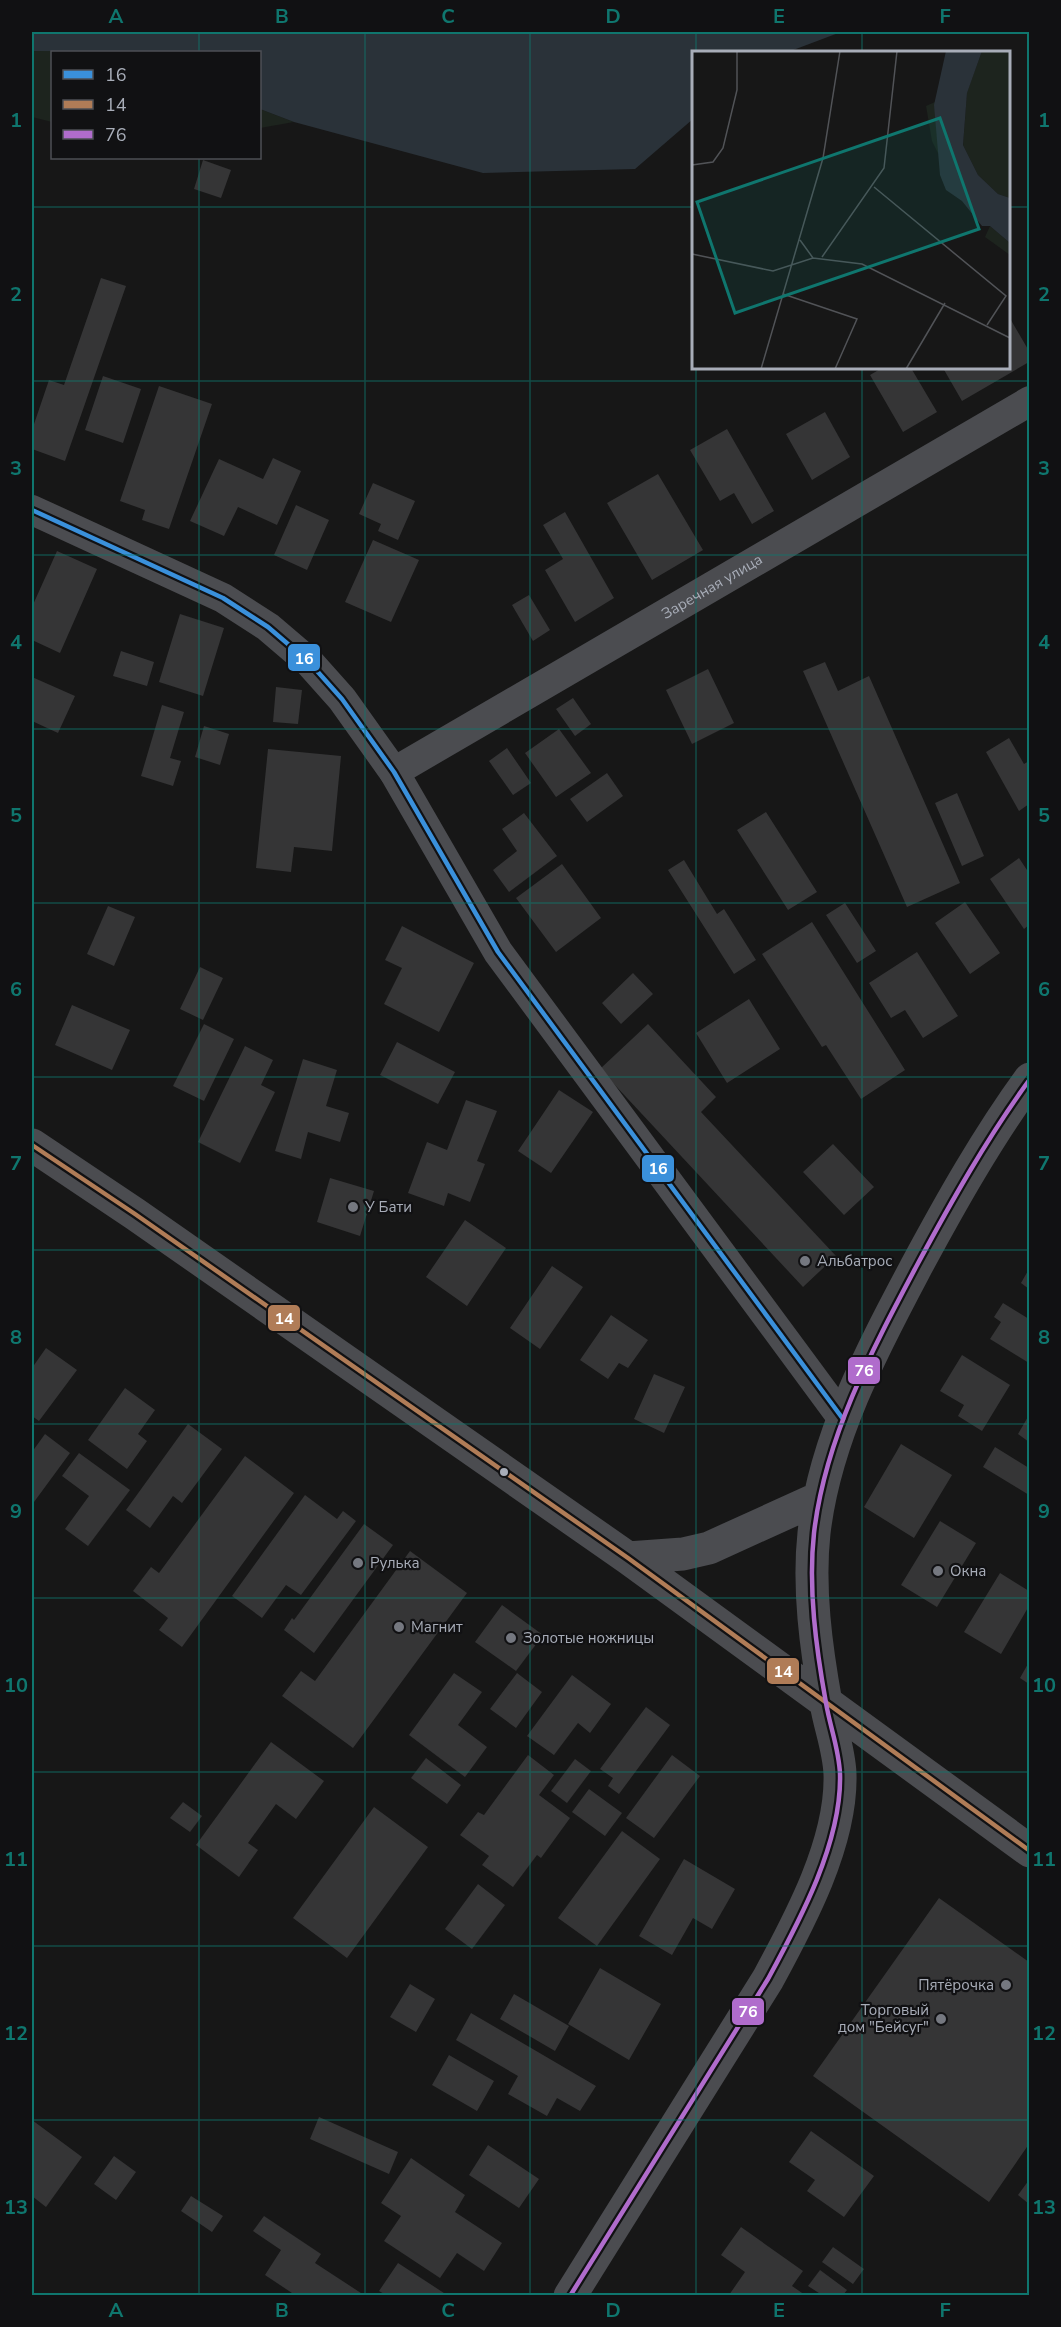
<svg xmlns="http://www.w3.org/2000/svg" width="1061" height="2327" viewBox="0 0 1061 2327" font-family="'Nunito Sans',sans-serif">
  <style>
    .green { fill: #1d241e }
    .water { fill: #2a3239 }
    .building { fill: #353536 }
    .lines { fill: none; stroke-linecap: round; stroke-linejoin: round }
    .minor { stroke: #4b4c50; stroke-width: 30 }
    .tertiary { stroke: #4b4c50; stroke-width: 33 }
    .bus-1-casing { stroke: #111113; stroke-width: 9 }
    .bus-2-casing { stroke: #111113; stroke-width: 9 }
    .bus-3-casing { stroke: #111113; stroke-width: 9 }
    .bus-1 { stroke: #3a90db; stroke-width: 4.5 }
    .bus-2 { stroke: #b07c57; stroke-width: 4.5 }
    .bus-3 { stroke: #b06ccc; stroke-width: 4.5 }
    .grid { fill: none; stroke: #0f766e; stroke-width: 1.5; stroke-opacity: 0.55 }
    .poi-dot { fill: #757880; stroke: #111113; stroke-width: 2 }
    .bus-dot { fill: #a8adb8; stroke: #111113; stroke-width: 2 }
    .labels { text-anchor: middle; dominant-baseline: central; stroke-width: 4.5; stroke-linejoin: round; paint-order: stroke }
    .street-label { font-size: 15px; fill: #a8adb8; stroke: #111113 }
    .poi-label { font-size: 15px; fill: #a8adb8; stroke: #111113; text-anchor: start }
    .inset-road { fill: none; stroke: #515357; stroke-width: 1.5 }
    .view { fill: #0f766e; fill-opacity: 0.15; stroke: #0f766e; stroke-width: 3 }
    .inset-edge { fill: none; stroke: #a8adb8; stroke-width: 3 }
    .line-badge { stroke: #111113; stroke-width: 2 }
    .badge-label { font-size: 16px; text-anchor: middle; font-weight: bold; fill: #fff }
    .neatline { fill: none; stroke: #0f766e; stroke-width: 2 }
    .grid-label { font-size: 20px; text-anchor: middle; font-weight: bold; fill: #0f766e }
  </style>
  <rect width="100%" height="100%" fill="#171717"/>
  <path class="green" d="M97,50L104,52H52V122L32,117V51Z
    M260,109L294,122L260,128Z"/>
  <path class="water" d="M32,32H841L788,52H694L693,119L635,169L483,173L294,122L260,109V52L33,51Z"/>
  <path class="building" d="M203,160L231,170L221,198L194,189Z
    M101,278L126,286L65,461L32,449V430L49,380L64,385Z
    M1008,315L1029,351V362L962,401L943,368H1008Z
    M882,368H911L937,412L903,432L870,375Z
    M103,376L141,389L123,443L85,430Z
    M159,386L212,404L169,529L142,520L145,510L120,501Z
    M825,412L850,457L812,480L786,434Z
    M727,429L774,511L752,524L734,493L720,501L690,450Z
    M273,458L301,471L277,525L238,507L224,536L190,521L219,459L263,479Z
    M658,474L703,550L652,580L607,503Z
    M373,483L415,501L398,540L378,531L381,524L359,514Z
    M296,505L329,520L307,570L274,555Z
    M565,512L614,598L575,622L545,570L563,559L543,525Z
    M373,540L419,560L391,622L345,602Z
    M57,551L97,569L60,653L32,640V607Z
    M529,595L550,630L533,641L512,605Z
    M180,614L224,628L203,696L159,682Z
    M121,651L154,662L147,686L113,676Z
    M825,662L838,691L869,676L960,883L907,907L803,671Z
    M708,669L734,723L692,744L666,690Z
    M32,677L75,696L58,733L32,721Z
    M276,687L302,690L298,724L273,722Z
    M573,698L591,724L575,736L556,709Z
    M162,705L184,712L170,758L181,761L173,786L141,776Z
    M204,726L229,734L220,765L195,757Z
    M559,729L591,773L556,797L525,753Z
    M1009,738L1024,764L1029,761V804L1019,811L986,752Z
    M507,748L531,783L513,795L489,761Z
    M268,749L341,756L332,851L294,847L291,872L256,868Z
    M607,773L623,796L587,822L570,799Z
    M957,793L984,856L962,866L935,803Z
    M766,812L817,892L788,910L737,830Z
    M524,813L557,856L509,892L493,870L517,851L502,829Z
    M1019,858L1029,873V925L1024,929L990,879Z
    M684,860L717,914L724,909L756,960L734,974L668,870Z
    M562,864L601,918L556,952L516,898Z
    M965,902L1000,953L970,974L935,923Z
    M845,903L876,951L857,963L826,915Z
    M108,906L135,917L114,966L87,954Z
    M812,922L905,1070L861,1099L826,1045L822,1047L762,954Z
    M402,926L474,963L439,1032L384,1004L402,968L385,960Z
    M917,952L958,1016L923,1038L905,1010L891,1018L869,983Z
    M200,967L223,978L203,1020L180,1009Z
    M633,973L653,994L621,1024L602,1003Z
    M749,999L780,1049L727,1083L696,1033Z
    M72,1005L130,1030L112,1070L55,1045Z
    M204,1024L234,1039L204,1101L173,1086Z
    M648,1024L716,1097L701,1112L836,1256L803,1287L600,1069Z
    M397,1042L455,1072L438,1104L380,1075Z
    M245,1046L273,1060L261,1085L275,1092L240,1163L198,1142Z
    M303,1059L337,1070L326,1106L349,1113L340,1142L308,1132L301,1159L275,1151Z
    M559,1090L593,1112L551,1173L518,1151Z
    M466,1100L497,1111L477,1161L485,1164L470,1202L448,1193L444,1206L408,1193L427,1142L447,1150Z
    M833,1144L874,1187L844,1215L803,1172Z
    M330,1178L374,1191L360,1236L317,1222Z
    M465,1220L506,1248L467,1306L426,1277Z
    M552,1266L583,1287L540,1349L510,1328Z
    M1029,1269V1289L1021,1283Z
    M1003,1303L1029,1319V1363L990,1339L1001,1322L994,1317Z
    M611,1315L648,1340L628,1368L619,1363L608,1379L580,1360Z
    M46,1348L77,1370L39,1421L32,1416V1368Z
    M962,1355L1010,1385L982,1431L958,1416L964,1405L940,1391Z
    M654,1374L685,1387L664,1433L634,1419Z
    M125,1388L155,1410L138,1434L147,1441L127,1469L88,1440Z
    M1029,1415V1442L1018,1434Z
    M188,1424L222,1449L182,1503L173,1496L150,1528L126,1510Z
    M45,1434L70,1453L34,1502L32,1501V1452Z
    M901,1444L952,1475L914,1538L864,1507Z
    M995,1447L1029,1468V1495L983,1467Z
    M79,1453L130,1490L88,1546L65,1529L89,1496L62,1476Z
    M245,1456L294,1493L182,1647L159,1630L168,1618L133,1591L151,1567L159,1573Z
    M305,1495L337,1519L343,1511L356,1521L301,1595L286,1585L262,1618L232,1596Z
    M940,1521L976,1543L937,1607L901,1585Z
    M364,1524L393,1545L314,1653L284,1630L292,1618L294,1620Z
    M410,1551L467,1593L353,1748L282,1696L301,1671L315,1681Z
    M1000,1573L1029,1591V1606L1001,1654L964,1632Z
    M502,1605L543,1635L516,1671L475,1642Z
    M1029,1662V1684L1020,1678Z
    M454,1673L482,1692L458,1725L487,1747L465,1777L409,1735Z
    M517,1673L542,1692L516,1728L490,1709Z
    M572,1675L611,1704L590,1733L578,1723L554,1755L527,1736Z
    M646,1707L670,1725L619,1794L608,1786L613,1778L600,1769Z
    M271,1742L324,1781L296,1819L276,1804L248,1843L258,1850L239,1877L196,1845Z
    M528,1755L554,1775L539,1795L570,1818L541,1858L537,1855L513,1887L482,1865L489,1856L460,1835L478,1812L484,1815Z
    M672,1755L700,1776L654,1838L626,1818Z
    M426,1758L461,1785L447,1804L411,1778Z
    M575,1759L591,1771L567,1803L551,1791Z
    M589,1789L622,1813L605,1836L572,1812Z
    M183,1802L202,1816L190,1832L170,1818Z
    M374,1807L428,1847L347,1958L293,1918Z
    M622,1831L660,1859L597,1946L558,1918Z
    M684,1859L735,1889L712,1929L693,1918L672,1955L639,1936Z
    M478,1884L505,1905L472,1949L445,1929Z
    M939,1898L1029,1962V2144L989,2202L813,2076Z
    M600,1968L661,2004L629,2060L568,2024Z
    M410,1984L435,1999L416,2032L390,2017Z
    M514,1994L569,2026L555,2051L500,2019Z
    M471,2013L596,2086L580,2111L557,2098L547,2116L508,2094L518,2076L456,2040Z
    M449,2055L494,2081L477,2111L432,2085Z
    M319,2117L398,2152L389,2174L310,2139Z
    M32,2120L82,2157L46,2207L32,2196Z
    M811,2131L874,2176L844,2217L807,2191L815,2180L789,2162Z
    M488,2145L539,2179L519,2208L469,2175Z
    M114,2156L136,2172L116,2200L94,2184Z
    M411,2158L465,2195L455,2212L502,2243L484,2271L457,2253L440,2278L384,2241L401,2216L381,2203Z
    M1029,2180V2204L1018,2195Z
    M191,2196L223,2216L212,2232L181,2211Z
    M264,2216L321,2254L315,2263L364,2295H295L265,2275L281,2250L253,2231Z
    M741,2227L803,2271L792,2286L805,2295H729L745,2272L721,2255Z
    M833,2247L864,2269L853,2284L822,2262Z
    M398,2263L447,2295H386L379,2291Z
    M820,2270L847,2290L843,2295H822L808,2286Z"/>
  <g class="lines">
    <g class="minor">
      <path d="M32,510L223,598L268,627L309,662L342,699L394,772L498,952L843,1419"/>
      <path id="s1" d="M394,772L1030,401"/>
    </g>
    <path class="tertiary" d="M32,1145L135,1214L628,1558L1030,1851
      M628,1558L683,1554L709,1548L819,1498
      M570,2296L768,1979C800,1920 842,1842 840,1774C839,1749 830,1727 826,1703C816,1648 808,1588 814,1533C825,1438 872,1350 916,1267C951,1202 987,1138 1030,1079"/>
    <g class="bus-1-casing">
      <path id="bus-1" d="M32,510L223,598L268,627L309,662L342,699L394,772L498,952L843,1419"/>
    </g>
    <g class="bus-2-casing">
      <path id="bus-2" d="M32,1145L135,1214L628,1558L1030,1851"/>
    </g>
    <g class="bus-3-casing">
      <path id="bus-3" d="M570,2296L768,1979C800,1920 842,1842 840,1774C839,1749 830,1727 826,1703C816,1648 808,1588 814,1533C825,1438 872,1350 916,1267C951,1202 987,1138 1030,1079"/>
    </g>
    <use href="#bus-1" class="bus-1"/>
    <use href="#bus-2" class="bus-2"/>
    <use href="#bus-3" class="bus-3"/>
  </g>
  <path class="grid" d="M199,32V52M365,32V2296M530,32V2296M696,32V52M862,32V52M199,158V2296M32,207H694M1008,207H1030M696,368V2296M862,368V2296M32,381H1030M32,555H1030M32,729H1030M32,903H1030M32,1077H1030M32,1250H1030M32,1424H1030M32,1598H1030M32,1772H1030M32,1946H1030M32,2120H1030"/>
  <g class="poi-dot">
    <circle cx="353" cy="1207" r="6"/>
    <circle cx="805" cy="1261" r="6"/>
    <circle cx="358" cy="1563" r="6"/>
    <circle cx="938" cy="1571" r="6"/>
    <circle cx="399" cy="1627" r="6"/>
    <circle cx="511" cy="1638" r="6"/>
    <circle cx="1006" cy="1985" r="6"/>
    <circle cx="941" cy="2019" r="6"/>
  </g>
  <circle class="bus-dot" cx="504" cy="1472" r="5"/>
  <g class="labels">
    <g class="street-label">
      <text stroke="none"><textPath href="#s1" startOffset="368">Заречная улица</textPath></text>
    </g>
    <g class="poi-label">
      <text x="365" y="1207">У Бати</text>
      <text x="817" y="1261">Альбатрос</text>
      <text x="370" y="1563">Рулька</text>
      <text x="950" y="1571">Окна</text>
      <text x="411" y="1627">Магнит</text>
      <text x="523" y="1638">Золотые ножницы</text>
      <text x="994" y="1985" text-anchor="end">Пятёрочка</text>
      <text x="929" y="2010" text-anchor="end">Торговый<tspan x="929" dy="17">дом "Бейсуг"</tspan></text>
    </g>
  </g>
  <g transform="translate(692 51)">
    <rect width="318" height="318" fill="#171717"/>
    <path d="M290,0H318V147L306,143L286,124L271,94L275,41ZM243,51L247,79L246,102L240,90L234,55ZM298,175L318,192V204L293,186Z" fill="#1d241e"/>
    <path d="M254,0H290L275,42L271,94L286,124L306,143L318,147V192L298,175H290L270,150L254,139L248,124L242,54Z" fill="#2a3239"/>
    <path class="inset-road" d="M0,114L21,111L31,97L45,39V0M182,136L314,245L295,274M108,189L121,207M0,203L81,220L121,207L170,213L318,287M130,206L192,117L205,0M91,243L165,268L143,318M69,318L131,107L148,0M214,318L253,252"/>
    <path class="view" d="M248,67L287,178L43,262L5,151Z"/>
    <rect width="318" height="318" class="inset-edge"/>
  </g>
  <g class="line-badge">
    <rect x="287" y="643" width="34" height="29" rx="6" fill="#3a90db"/>
    <rect x="641" y="1154" width="34" height="29" rx="6" fill="#3a90db"/>
    <rect x="267" y="1304" width="34" height="28" rx="6" fill="#b07c57"/>
    <rect x="847" y="1356" width="34" height="29" rx="6" fill="#b06ccc"/>
    <rect x="766" y="1657" width="34" height="28" rx="6" fill="#b07c57"/>
    <rect x="731" y="1997" width="34" height="29" rx="6" fill="#b06ccc"/>
  </g>
  <g class="badge-label">
    <text x="304" y="664">16</text>
    <text x="658" y="1174">16</text>
    <text x="284" y="1324">14</text>
    <text x="864" y="1376">76</text>
    <text x="783" y="1677">14</text>
    <text x="748" y="2017">76</text>
  </g>
  <rect width="1061" height="2327" fill="none" stroke="#111113" stroke-width="66"/>
  <rect x="51" y="51" width="210" height="108" fill="#111113" stroke="#4d4f55" stroke-width="1.5"/>
  <rect x="63" y="70" width="30" height="9" fill="#3a90db" stroke="#4d4f55" stroke-width="1.5"/>
  <text x="105" y="81" font-size="18" fill="#a8adb8">16</text>
  <rect x="63" y="100" width="30" height="9" fill="#b07c57" stroke="#4d4f55" stroke-width="1.5"/>
  <text x="105" y="111" font-size="18" fill="#a8adb8">14</text>
  <rect x="63" y="130" width="30" height="9" fill="#b06ccc" stroke="#4d4f55" stroke-width="1.5"/>
  <text x="105" y="141" font-size="18" fill="#a8adb8">76</text>
  <rect x="33" y="33" width="995" height="2261" class="neatline"/>
  <g class="grid-label">
    <text x="116" y="23">A</text>
    <text x="282" y="23">B</text>
    <text x="448" y="23">C</text>
    <text x="613" y="23">D</text>
    <text x="779" y="23">E</text>
    <text x="945" y="23">F</text>
    <text x="16" y="127">1</text>
    <text x="1044" y="127">1</text>
    <text x="16" y="301">2</text>
    <text x="1044" y="301">2</text>
    <text x="16" y="475">3</text>
    <text x="1044" y="475">3</text>
    <text x="16" y="649">4</text>
    <text x="1044" y="649">4</text>
    <text x="16" y="822">5</text>
    <text x="1044" y="822">5</text>
    <text x="16" y="996">6</text>
    <text x="1044" y="996">6</text>
    <text x="16" y="1170">7</text>
    <text x="1044" y="1170">7</text>
    <text x="16" y="1344">8</text>
    <text x="1044" y="1344">8</text>
    <text x="16" y="1518">9</text>
    <text x="1044" y="1518">9</text>
    <text x="16" y="1692">10</text>
    <text x="1044" y="1692">10</text>
    <text x="16" y="1866">11</text>
    <text x="1044" y="1866">11</text>
    <text x="16" y="2040">12</text>
    <text x="1044" y="2040">12</text>
    <text x="16" y="2214">13</text>
    <text x="1044" y="2214">13</text>
    <text x="116" y="2317">A</text>
    <text x="282" y="2317">B</text>
    <text x="448" y="2317">C</text>
    <text x="613" y="2317">D</text>
    <text x="779" y="2317">E</text>
    <text x="945" y="2317">F</text>
  </g>
</svg>
